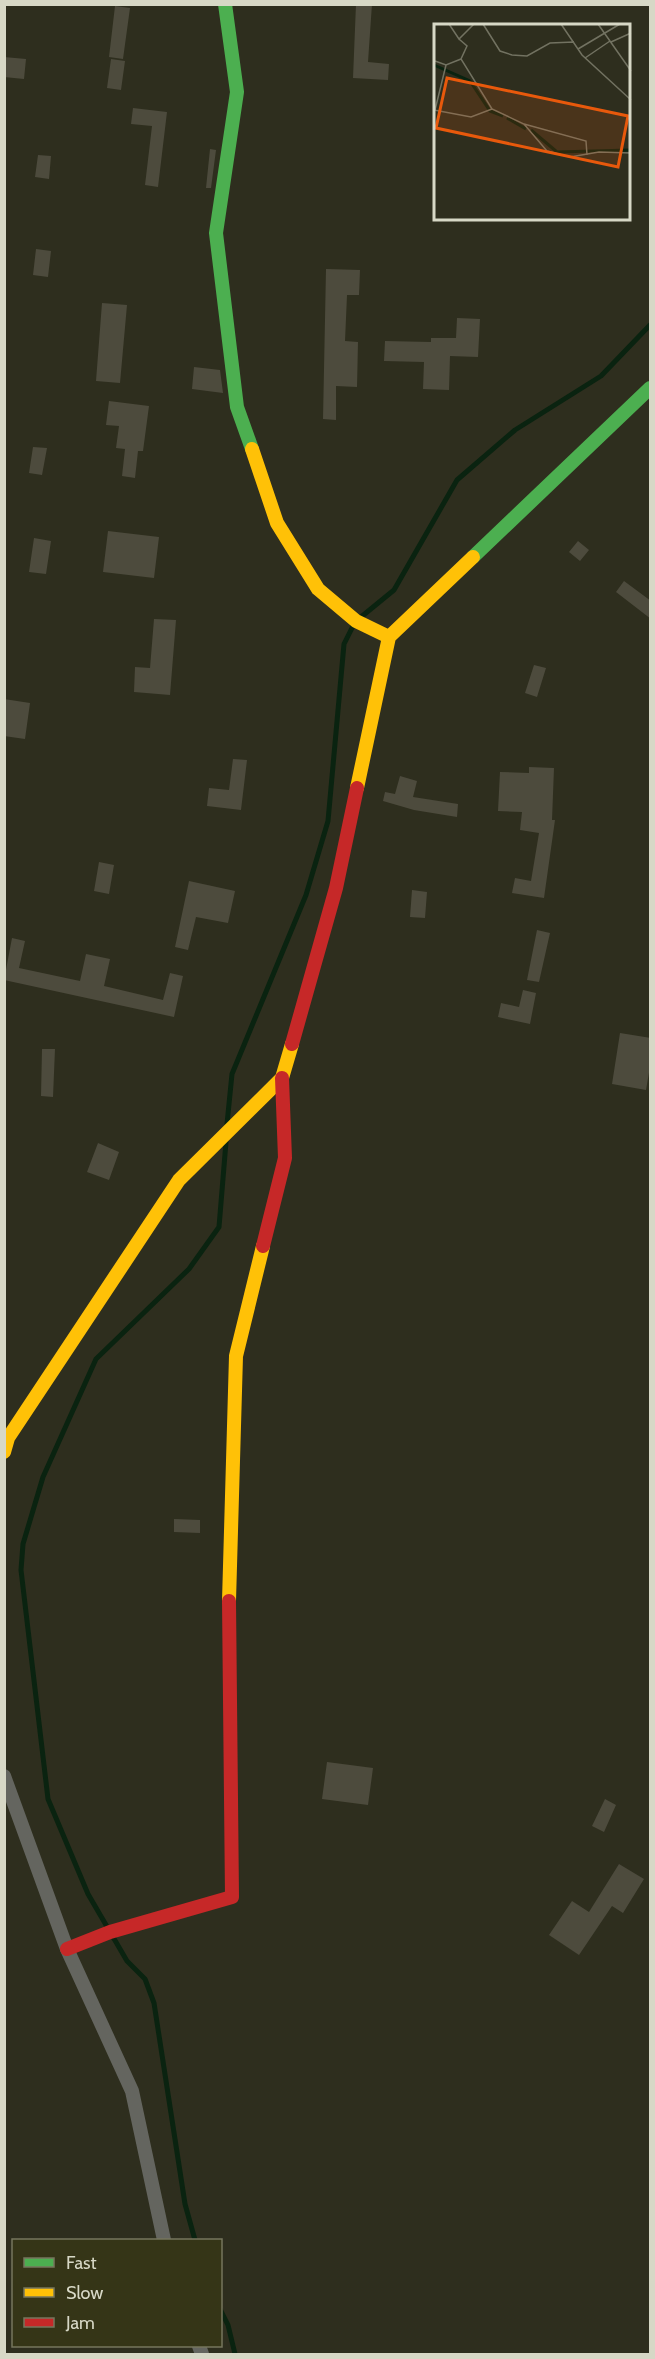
<svg xmlns="http://www.w3.org/2000/svg" width="655" height="2359" viewBox="0 0 655 2359" font-family="Cabin,sans-serif">
  <style>
    .lines { fill: none; stroke-linecap: round; stroke-linejoin: round }
    .stream { stroke: #0a2310; stroke-width: 5 }
    .building { fill: #4d4b3d }
    .street { stroke: #64655f; stroke-width: 14 }
    .fast { stroke: #4caf50; stroke-width: 14 }
    .slow { stroke: #ffc107; stroke-width: 14 }
    .jam { stroke: #c62828; stroke-width: 14 }
    .inset-river { fill: none; stroke: #0a2310; stroke-width: 3 }
    .inset-road { fill: none; stroke: #727261; stroke-width: 1.5 }
    .view { fill: #e8590c; fill-opacity: 0.15; stroke: #e8590c; stroke-width: 3 }
    .inset-edge { fill: none; stroke: #d7d8c6; stroke-width: 3 }
  </style>
  <rect width="100%" height="100%" fill="#2e2e1e"/>
  <g class="lines">
    <path class="stream" d="M361,617L394,590L457,480L515,430L601,376L650,325
      M227,1124L232,1074L306,895L328,821L344,644L354,624
      M195,2240L185,2204L154,2003L145,1979L127,1961L88,1894L48,1799L21,1570L23,1544L43,1477L96,1359L189,1269L219,1227L226,1142
      M220,2309L228,2325L235,2354"/>
  </g>
  <path class="building" d="M356,4H372L368,62L389,64L388,80L353,78Z
    M115,6L130,8L123,59L109,57Z
    M4,57L26,59L24,79L4,77Z
    M111,59L125,61L121,90L107,88Z
    M133,108L167,112L158,187L145,185L152,126L131,124Z
    M210,149L216,150L211,188H206Z
    M38,155L51,156L49,179L35,177Z
    M36,249L51,251L48,277L33,275Z
    M326,269L360,270L359,295H347L345,341L358,342L357,387L336,386V420L323,419Z
    M102,303L127,305L120,383L96,381Z
    M457,318L480,319L478,357L450,356L449,390L423,389L424,362L384,361L385,341L431,342V338H456Z
    M194,367L220,370L223,393L192,389Z
    M109,401L149,406L143,451H138L135,478L122,476L125,449L116,448L119,426L106,425Z
    M33,447L47,448L42,475L29,473Z
    M108,531L159,537L154,578L103,572Z
    M34,538L51,541L46,574L29,572Z
    M578,541L589,550L580,561L569,552Z
    M624,581L651,601V619L616,592Z
    M154,619L176,620L170,695L134,692L135,667L150,668Z
    M534,665L546,668L537,697L525,693Z
    M4,699L30,703L25,739L4,736Z
    M233,759L247,760L241,810L207,806L209,788L229,790Z
    M529,767L554,768L552,820H555L544,898L512,893L515,878L531,881L539,833L520,830L522,812L498,811L500,772L529,773Z
    M400,776L417,781L413,797L458,804L457,817L414,810L383,801L385,792L395,794Z
    M99,862L114,865L109,894L94,891Z
    M189,881L235,891L228,923L196,917L188,950L175,947Z
    M412,890L427,892L425,918L410,917Z
    M537,930L550,933L539,982L527,980Z
    M12,938L25,941L19,968L80,981L86,954L110,959L104,986L163,1000L170,973L183,976L174,1017L4,980Z
    M523,990L536,993L530,1024L498,1017L501,1003L519,1007Z
    M620,1033L651,1038V1061L646,1090L612,1084Z
    M42,1049H55L53,1097L41,1096Z
    M98,1143L119,1152L109,1180L87,1172Z
    M174,1519L200,1520V1533L174,1532Z
    M327,1762L373,1768L368,1805L322,1799Z
    M605,1799L616,1805L604,1832L592,1826Z
    M619,1864L644,1879L623,1913L612,1906L579,1955L549,1935L572,1901L589,1912Z"/>
  <g class="lines">
    <path class="street" d="M4,1776L67,1949L132,2091L164,2240
      M199,2346L202,2354"/>
    <path class="fast" d="M225,4L237,92L216,233L237,407L252,449
      M473,557L650,388"/>
    <path class="slow" d="M252,449L277,523L318,589L356,621L389,637
      M357,788L389,637L473,557
      M4,1452L8,1438L179,1180L282,1078L292,1044
      M229,1601L236,1356L263,1246"/>
    <path class="jam" d="M292,1044L336,888L357,788
      M263,1246L285,1158L282,1078
      M67,1949L110,1932L232,1897L229,1601"/>
  </g>
  <g transform="translate(434 24)">
    <rect width="196" height="196" fill="#2e2e1e"/>
    <path class="inset-river" d="M0,41L36,57L56,87L69,92M73,94L92,105M97,106L123,128L197,126"/>
    <path class="inset-road" d="M15,0L25,15L40,0M49,0L66,27L78,31L93,32L116,19L140,18M127,0L148,31L197,76M164,0L197,47M25,15L33,22L27,35L58,85L90,100L113,127L136,133L165,128L197,129M177,18L197,9M144,25L186,0M151,34L176,17M1,37L12,41L27,35M0,86L37,93L58,85M1,86L12,41M90,100L152,117L153,131"/>
    <path class="view" d="M13,54L194,92L184,143L2,104Z"/>
    <rect width="196" height="196" class="inset-edge"/>
  </g>
  <rect width="655" height="2359" fill="none" stroke="#d7d8c6" stroke-width="12"/>
  <rect x="12" y="2239" width="210" height="108" fill="#353517" stroke="#76765d" stroke-width="1.5"/>
  <rect x="24" y="2258" width="30" height="9" fill="#4caf50" stroke="#76765d" stroke-width="1.5"/>
  <text x="66" y="2269" font-size="18" fill="#d7d8c6">Fast</text>
  <rect x="24" y="2288" width="30" height="9" fill="#ffc107" stroke="#76765d" stroke-width="1.5"/>
  <text x="66" y="2299" font-size="18" fill="#d7d8c6">Slow</text>
  <rect x="24" y="2318" width="30" height="9" fill="#c62828" stroke="#76765d" stroke-width="1.5"/>
  <text x="66" y="2329" font-size="18" fill="#d7d8c6">Jam</text>
</svg>
